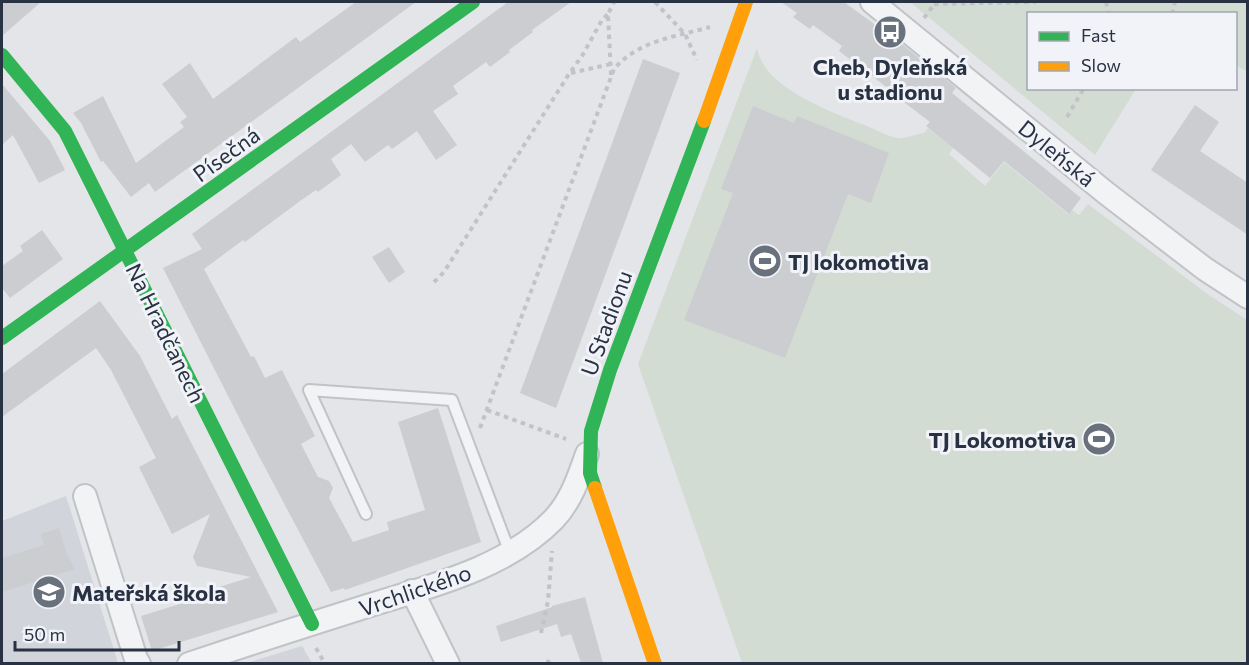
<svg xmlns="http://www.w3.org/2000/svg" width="1249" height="665" viewBox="0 0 1249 665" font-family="Commissioner,sans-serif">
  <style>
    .built { fill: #d1d4db }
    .green { fill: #d3dcd3 }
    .building { fill: #cbcdd1 }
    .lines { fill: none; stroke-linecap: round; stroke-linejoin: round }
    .lane-casing { stroke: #c1c3c6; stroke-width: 14 }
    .street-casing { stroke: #c1c3c6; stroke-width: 26 }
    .path { stroke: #c1c3c8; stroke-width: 4; stroke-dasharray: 4.5 4.5; stroke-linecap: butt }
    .lane { stroke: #f2f3f5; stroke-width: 10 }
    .street { stroke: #f2f3f5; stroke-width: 22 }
    .fast { stroke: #30b455; stroke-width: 14 }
    .slow { stroke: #ff9f0a; stroke-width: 14 }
    .labels { text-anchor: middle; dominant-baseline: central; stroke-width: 6; stroke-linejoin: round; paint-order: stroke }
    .poi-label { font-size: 22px; font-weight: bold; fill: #283243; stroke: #f1f3f8; text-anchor: start }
    .street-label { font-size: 22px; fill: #283243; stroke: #f1f3f8 }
  </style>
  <rect width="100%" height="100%" fill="#e3e5e8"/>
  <path class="built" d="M66,496L118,663L2,664V521Z
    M302,646L312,663H247Z"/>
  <path class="green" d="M910,2H1247V71L1236,66V14H1028V88L1136,89L1095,155Z
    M757,48C763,88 834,113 867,126C876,130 887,136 897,138C905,139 916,134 924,133L928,128L953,148L949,154L985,186L1004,162L1068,214L1072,210L1079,215L1088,204L1206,293L1247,320V663H742L638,364Z"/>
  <path class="building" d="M2,2H41L2,36Z
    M356,2H416L155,192L149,183L131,197L103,161L101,162L81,123L73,113L103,96L136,163L184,127L180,122L187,117L162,84L190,63L213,99L296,37L300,42Z
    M508,2H571L532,30L533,32L509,50L510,52L490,67L486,62L453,86L458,94L433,111L457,145L436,160L417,131L392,149L388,145L365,162L351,144L331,159L341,175L318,192L316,190L300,201L245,242L243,240L204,269L251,357L254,356L265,378L282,370L315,436L301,444L318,477L329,481L333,488L329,498L353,542L389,530L387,522L425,510L398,422L438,408L481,542L345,590L344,588L331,592L252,443L163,268L202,249L192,234Z
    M781,2H844L903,45L956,88L952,93L1081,198L1069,214L1004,161L990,178L926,126L930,122L900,99L901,98L839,51L842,46L813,25L810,29L793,17L797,13Z
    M643,59L680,73L556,408L520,393Z
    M2,84L50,141L65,170L39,183L13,135L2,145Z
    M1195,105L1219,122L1200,151L1248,183V235L1151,170Z
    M753,106L794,123L797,116L889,153L871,203L848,194L785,358L684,320L733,193L721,189Z
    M42,230L63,259L10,298L2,288V266L23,251L20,246Z
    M389,247L405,272L389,283L372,257Z
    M100,301L140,356L172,419L177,415L278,612L152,651L141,616L196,599L194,595L251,577L197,566L193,557L210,514L172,534L139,467L156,458L111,370L96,348L2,417V374Z
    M59,528L66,552L75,569L2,592V558L44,545L41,534Z
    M585,597L603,663H581L571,634L561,637L557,624L501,642L496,626L552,607V606Z"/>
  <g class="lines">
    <g class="lane-casing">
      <path id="lane" d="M366,514L309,390L452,400L510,553"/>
    </g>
    <g class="street-casing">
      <path id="street" d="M872,2L1106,193L1205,269L1248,297
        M85,496L136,659L139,664
        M412,591L448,664
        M189,664C245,645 301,627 358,609C423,588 505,570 554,519C571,501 579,477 587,454"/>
    </g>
    <path class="path" d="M655,2L685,34L697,60
      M1106,2L1109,14
      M934,4L1036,2
      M1172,14L1175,2
      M924,18L936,2
      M571,73L611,64
      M611,75L608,14L614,2
      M1067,117L1084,88
      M434,282L444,272L569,74L582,56L602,20L608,14
      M487,410L566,439
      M480,428L614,69C639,40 675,37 710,27
      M541,633L548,601L552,551
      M316,648L325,664
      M547,664L550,658"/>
    <use href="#lane" class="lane"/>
    <use href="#street" class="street"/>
    <path class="fast" d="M2,55L65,131L312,624
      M2,338L473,2
      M595,488L590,473L591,431L610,370L704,121"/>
    <path class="slow" d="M704,121L746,2
      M595,488L655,664"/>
  </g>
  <defs>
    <g id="bus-disc" transform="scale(1.725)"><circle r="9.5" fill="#69717d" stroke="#f1f3f8"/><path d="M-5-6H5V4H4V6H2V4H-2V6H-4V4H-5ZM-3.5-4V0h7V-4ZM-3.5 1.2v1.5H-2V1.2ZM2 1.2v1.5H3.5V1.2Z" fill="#fff"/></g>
    <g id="stadium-disc" transform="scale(1.725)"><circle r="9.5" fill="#69717d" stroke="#f1f3f8"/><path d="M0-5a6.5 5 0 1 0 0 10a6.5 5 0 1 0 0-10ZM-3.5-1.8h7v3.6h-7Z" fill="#fff"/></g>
    <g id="school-disc" transform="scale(1.725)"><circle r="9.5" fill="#69717d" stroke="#f1f3f8"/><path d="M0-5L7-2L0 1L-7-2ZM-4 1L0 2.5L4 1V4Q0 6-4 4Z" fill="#fff"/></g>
  </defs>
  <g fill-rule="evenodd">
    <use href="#bus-disc" x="890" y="32"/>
    <use href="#stadium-disc" x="765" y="261"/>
    <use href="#stadium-disc" x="1099" y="439"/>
    <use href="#school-disc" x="49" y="592"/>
  </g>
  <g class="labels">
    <g class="poi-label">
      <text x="890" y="66" text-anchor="middle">Cheb, Dyleňská<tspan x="890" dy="25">u stadionu</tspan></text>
      <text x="788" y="261">TJ lokomotiva</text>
      <text x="1076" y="439" text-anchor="end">TJ Lokomotiva</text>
      <text x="72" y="592">Mateřská škola</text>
    </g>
    <g class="street-label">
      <text transform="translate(1057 153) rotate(39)">Dyleňská</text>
      <text transform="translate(226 154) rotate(-36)">Písečná</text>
      <text transform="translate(606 323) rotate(-70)">U Stadionu</text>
      <text transform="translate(166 333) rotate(64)">Na Hradčanech</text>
      <text transform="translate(415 590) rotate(-19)">Vrchlického</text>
    </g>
  </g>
  <rect width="1249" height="665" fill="none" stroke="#283243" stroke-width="6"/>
  <rect x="1027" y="12" width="210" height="78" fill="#f1f3f8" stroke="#a1a6b0" stroke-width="1.5"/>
  <rect x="1039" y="32" width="30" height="9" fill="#30b455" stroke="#a1a6b0" stroke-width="1.5"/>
  <text x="1081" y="42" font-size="18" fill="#283243">Fast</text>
  <rect x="1039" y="62" width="30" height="9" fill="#ff9f0a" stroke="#a1a6b0" stroke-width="1.5"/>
  <text x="1081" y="72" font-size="18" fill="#283243">Slow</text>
  <path d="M15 641v9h164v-9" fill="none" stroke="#283243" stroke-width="3"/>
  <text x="24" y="641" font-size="18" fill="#283243" stroke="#f1f3f8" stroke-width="4.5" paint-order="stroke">50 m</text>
</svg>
